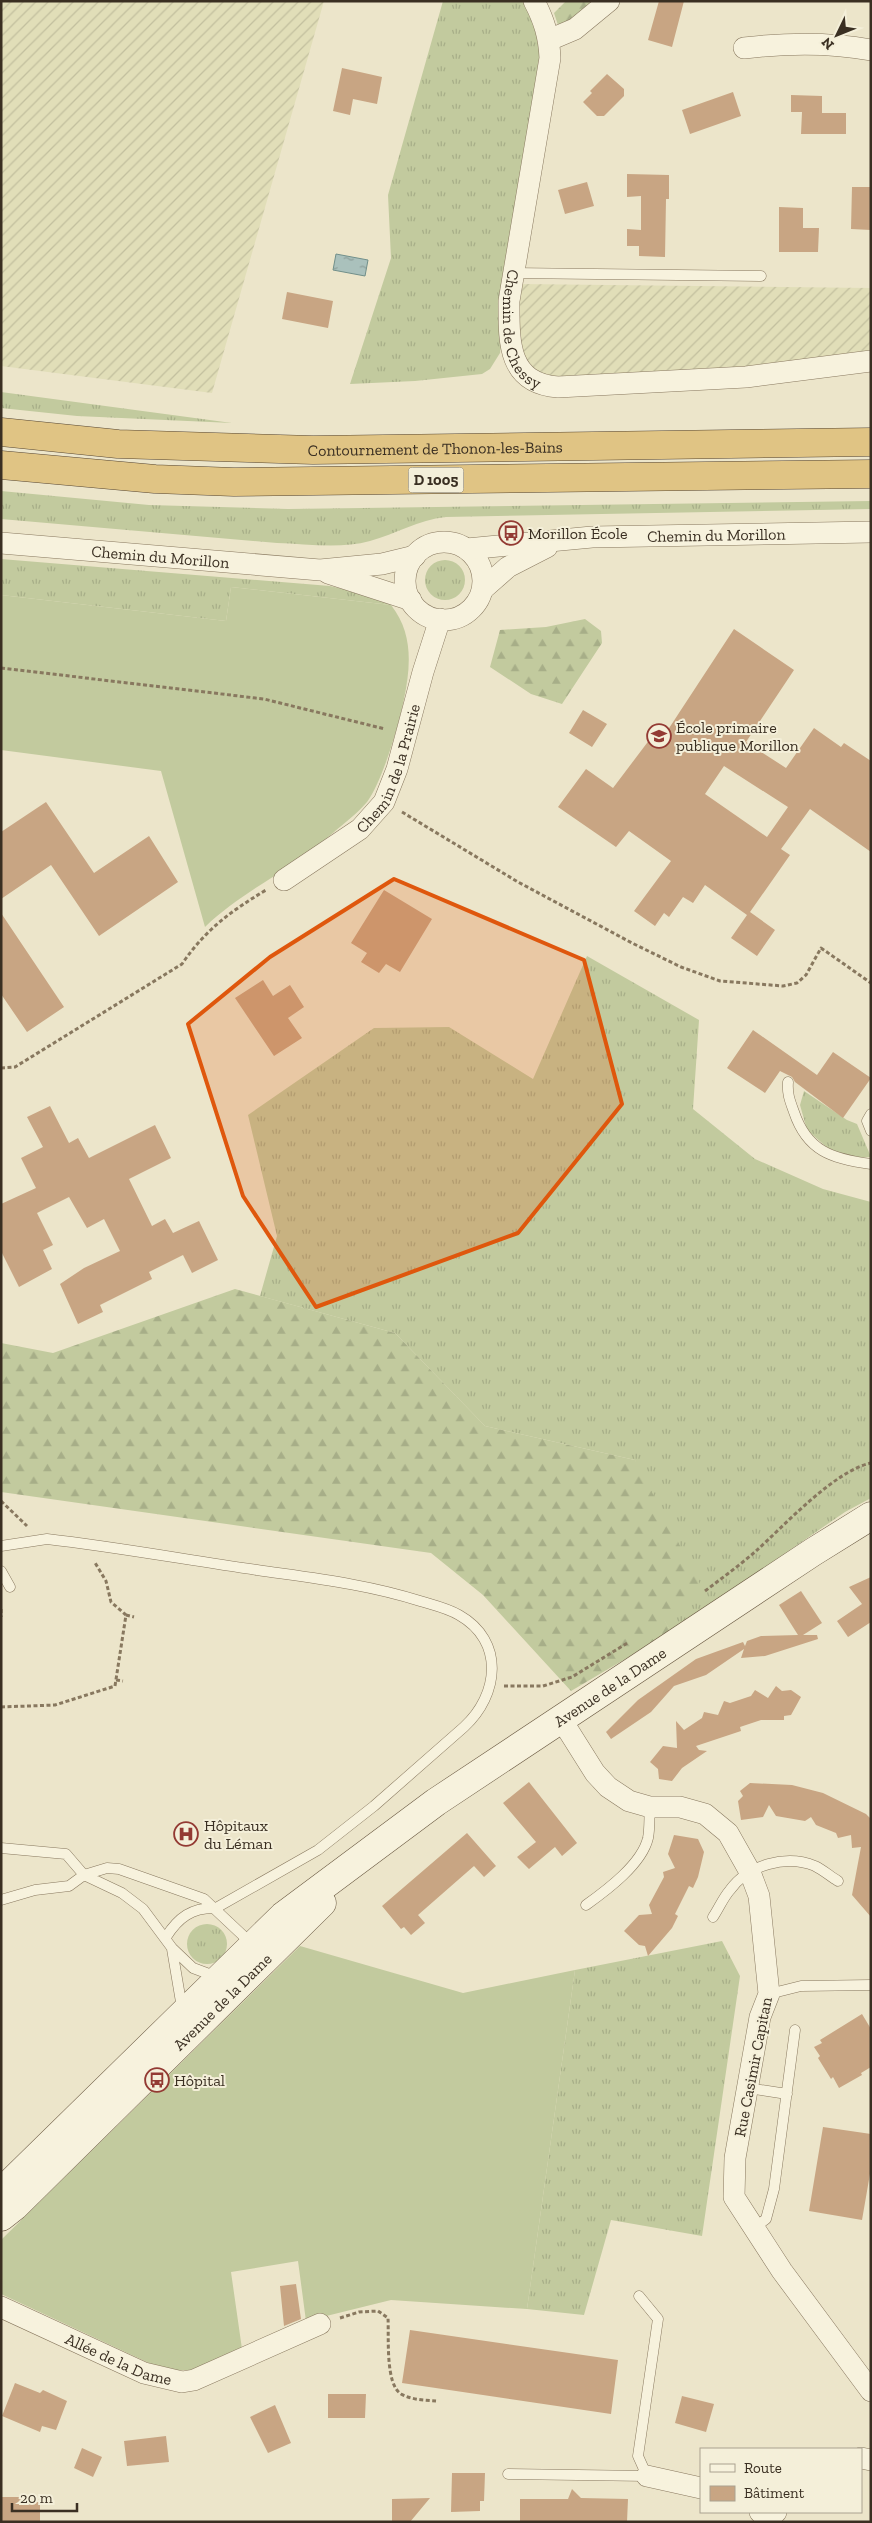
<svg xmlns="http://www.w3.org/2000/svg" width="872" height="2523" viewBox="0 0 872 2523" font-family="'Zilla Slab',serif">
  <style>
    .farmland { fill: url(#farmland-furrows) }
    .grass { fill: url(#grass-tufts) }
    .forest { fill: url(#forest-firs) }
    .garden { fill: #c2ca9e }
    .water { fill: url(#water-ripples); stroke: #718f8a }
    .building { fill: #c8a583; fill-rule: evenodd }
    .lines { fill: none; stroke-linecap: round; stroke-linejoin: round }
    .service-casing { stroke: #88785f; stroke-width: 11 }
    .minor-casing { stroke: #88785f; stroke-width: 22 }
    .secondary-casing { stroke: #6a5942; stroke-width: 29 }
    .trunk-casing { stroke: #564633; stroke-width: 29 }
    .path { stroke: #88785f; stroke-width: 3; stroke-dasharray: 4 2.5; stroke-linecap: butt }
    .service { stroke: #f7f2dd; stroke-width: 10 }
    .minor { stroke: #f7f2dd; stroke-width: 21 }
    .secondary { stroke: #f7f2dd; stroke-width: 28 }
    .trunk { stroke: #e0c484; stroke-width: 28 }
    .marked { fill: #df570d; fill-opacity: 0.2; stroke: #df570d; stroke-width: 4; stroke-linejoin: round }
    .labels { text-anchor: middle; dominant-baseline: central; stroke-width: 4; stroke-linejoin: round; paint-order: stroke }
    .shield { fill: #f4efd9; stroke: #726959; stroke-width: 1 }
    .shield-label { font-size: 15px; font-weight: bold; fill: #3a2f22 }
    .street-label { font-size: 16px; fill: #3a2f22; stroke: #f4efd9 }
    .poi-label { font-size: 16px; fill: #3a2f22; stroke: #f4efd9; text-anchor: start }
  </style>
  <defs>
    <pattern id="farmland-furrows" width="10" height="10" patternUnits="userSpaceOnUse" patternTransform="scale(1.25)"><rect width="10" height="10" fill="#e1deb8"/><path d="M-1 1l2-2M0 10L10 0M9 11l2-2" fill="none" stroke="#c2bf9e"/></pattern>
    <pattern id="grass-tufts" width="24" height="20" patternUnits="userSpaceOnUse" patternTransform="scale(1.25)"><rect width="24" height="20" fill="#c2ca9e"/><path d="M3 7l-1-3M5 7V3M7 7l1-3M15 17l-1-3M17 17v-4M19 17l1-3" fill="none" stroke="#a7ae88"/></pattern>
    <pattern id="forest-firs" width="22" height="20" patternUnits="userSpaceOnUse" patternTransform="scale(1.25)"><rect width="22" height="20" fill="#c2ca9e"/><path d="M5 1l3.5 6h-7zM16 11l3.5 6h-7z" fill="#a7ae88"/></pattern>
    <pattern id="water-ripples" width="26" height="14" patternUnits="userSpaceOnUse" patternTransform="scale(1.25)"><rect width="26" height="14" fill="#aac1bc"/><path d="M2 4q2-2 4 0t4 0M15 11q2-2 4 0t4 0" fill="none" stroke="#8b9d98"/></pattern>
  </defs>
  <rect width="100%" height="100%" fill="#ece5ca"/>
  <path class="farmland" d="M1,1H324L212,393L1,366Z
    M519,284L871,288V353L743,370L564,379L542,376L525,361L517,332Z"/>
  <path class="grass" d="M443,1H523L535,21L541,54L500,353L490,369L482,374L415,381L350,384L391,258L388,195Z
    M1,392L232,423L77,416L1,408Z
    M1,491L149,505L288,509L871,501V509L446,517C418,520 396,534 370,541C341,549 307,544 277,543L1,519Z
    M1,559L330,586L382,598L391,605L231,587L226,621L1,595Z
    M425 580a20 20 0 1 1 40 0a20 20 0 1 1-40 0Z
    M587,956L699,1020L693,1109L755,1159L823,1189L871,1202V1498L845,1512L671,1632L664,1620L635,1460L485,1426L395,1333L260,1296L277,1236L248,1115L374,1028L449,1027L533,1079Z
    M804,1091L847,1120L857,1124L871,1157L849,1158L830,1150L807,1130L800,1105Z
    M187 1944a20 20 0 1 1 40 0a20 20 0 1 1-40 0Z
    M722,1941L740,1976L702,2236L611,2220L584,2315L527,2309L575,1970Z"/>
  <path class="forest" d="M566,1H597L559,28L554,13Z
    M585,619L601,631L602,643L562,704L531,694L490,667L500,630L546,627Z
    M235,1289L395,1333L485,1426L635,1460L701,1586L664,1619L671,1632L571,1691L483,1595L431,1553L1,1492V1343L53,1353Z"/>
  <path class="garden" d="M231,587L391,605C413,633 411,665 404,699C399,725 382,782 367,802C357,814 344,823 333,833C320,843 308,854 294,863C263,884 232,901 205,927L161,771L1,750V595L226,621Z
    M300,1946L463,1993L575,1970L527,2309L391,2300L306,2321L298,2261L231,2272L242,2349L197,2370H164L1,2294V2240Z"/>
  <path class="water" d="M336,254L368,260L365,276L333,270Z"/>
  <path class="building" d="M659,1H684L672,47L648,40Z
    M342,68L382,77L377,104L353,99L350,115L333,111Z
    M607,74L624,89V96L604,116H597L583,102L592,93L590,91Z
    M733,92L741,116L690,134L682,110Z
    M791,95L822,96V113H846V134H801L802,112H791Z
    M627,174L669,175V199H666L665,257L639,256V246H627V229L641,230V196L627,197Z
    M587,182L594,206L565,214L558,190Z
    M852,187H871V230L851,229Z
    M779,207L803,208V228H819L818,252H779Z
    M287,292L333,301L328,328L282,319Z
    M734,629L794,670L746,742L786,768L814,728L841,747L844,743L871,761V852L810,809L781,849L790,855L750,912L775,930L757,956L731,938L747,915L705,885L693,903L683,897L669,917L664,913L655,926L634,911L671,861L629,831L616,847L558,807L586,769L613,788L650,739L658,745ZM724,766L788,807L767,837L705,794Z
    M583,710L607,724L592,747L569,733Z
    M46,802L94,873L149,836L178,882L99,936L51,865L1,899V832Z
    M384,890L432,919L400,972L386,964L379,973L361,962L367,953L351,943Z
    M1,913L64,1007L27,1032L1,994Z
    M263,980L273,996L290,985L304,1007L288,1018L302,1038L274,1056L235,998Z
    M753,1030L817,1075L833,1052L871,1078L843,1118L795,1082L792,1077L780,1071L765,1093L727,1068Z
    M50,1106L69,1143L78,1138L89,1158L155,1125L171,1158L129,1179L152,1226L165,1219L173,1233L199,1221L218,1260L192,1273L183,1255L149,1272L152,1279L100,1305L103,1312L78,1324L60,1284L84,1268L120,1251L104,1219L87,1228L69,1197L37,1213L53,1245L43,1250L52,1269L19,1287L1,1251V1204L36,1188L21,1158L43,1147L27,1117Z
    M871,1577V1622L848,1637L837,1621L862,1604L849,1587Z
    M801,1591L822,1623L803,1635H817L818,1639L765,1656L741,1658L744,1649L706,1675L674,1686L651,1712L611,1739L606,1732L638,1700L696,1659L743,1642L745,1646L747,1641L761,1636L798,1635L779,1605Z
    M776,1686L782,1691L791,1690L801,1697L791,1715L784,1716V1720H761L740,1727L741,1731L696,1746L699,1750L707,1751L682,1768L672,1781L659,1779L658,1769L650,1762L663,1746L677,1748L676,1721L684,1730L702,1718L704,1712L718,1715L724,1701L730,1703L751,1696L755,1690L768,1698Z
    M529,1782L577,1843L562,1856L555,1847L529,1869L517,1857L536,1842L503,1803Z
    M750,1783L792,1785L823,1793L866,1814L871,1819V1917L852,1895L861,1847L852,1848L851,1835L838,1838L836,1833L816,1825L811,1817L805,1821L776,1816L769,1805L763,1817L741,1820L738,1801L743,1796L740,1791Z
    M467,1833L496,1866L484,1877L474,1866L418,1915L425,1923L411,1935L404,1927L401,1929L382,1906Z
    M674,1835L698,1839L704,1852L698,1877L693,1888L689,1886L675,1914L678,1916L672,1928L648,1956L645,1946L639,1945L624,1931L639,1915L652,1914L649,1905L664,1877L663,1872L675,1868L668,1854Z
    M862,2014L871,2029V2067L861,2073L862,2075L839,2088L833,2077L831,2079L818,2058L820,2056L814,2047L822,2043L820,2040Z
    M823,2127L871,2134V2168L862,2220L809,2211Z
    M296,2284L301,2319L284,2326L280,2286Z
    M410,2330L618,2360L611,2414L402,2383Z
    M15,2383L40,2393L43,2390L67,2401L56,2430L42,2426L40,2432L2,2416Z
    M328,2394H366L365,2418H328Z
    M682,2396L714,2404L706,2432L675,2423Z
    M275,2405L291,2443L268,2453L250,2417Z
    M166,2436L169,2462L127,2466L124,2441Z
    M82,2448L102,2457L93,2477L74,2468Z
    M452,2473H485L484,2501H480V2511L451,2512Z
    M572,2489L581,2498L628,2499L627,2522H520V2499H568Z
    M1,2497H22L23,2502H40V2522H1Z
    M430,2498L410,2522H392V2499Z"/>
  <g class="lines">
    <g class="service-casing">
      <path id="service" d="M512,273L761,276
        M788,1082C787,1094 790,1101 794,1112C807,1151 832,1159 871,1164
        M871,1114L867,1121L871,1131
        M1,1546L47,1539C117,1547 187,1560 257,1570C312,1578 367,1584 420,1601C433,1605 447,1608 459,1615C505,1641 499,1695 464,1727L374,1806L318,1850L216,1908C192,1907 178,1918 166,1937
        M1,1571L10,1587
        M1,1848L66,1854L84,1875L122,1893L143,1909L172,1948L193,1968L217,1977
        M1,1900L35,1890L69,1886L84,1875L107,1868L119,1869L204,1899L252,1944
        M586,1905C607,1890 642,1864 648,1838C650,1828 649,1816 650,1807
        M713,1917C719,1908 723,1898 730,1890C748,1865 786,1854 815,1866C823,1870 830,1876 838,1881
        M172,1949L182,2008
        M769,1994L801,1986L871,1985
        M748,2088L787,2094
        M754,2228L766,2219L774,2189L795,2030
        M508,2474L647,2476L638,2456L658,2319L639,2296"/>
    </g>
    <g class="minor-casing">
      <g id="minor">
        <path id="s1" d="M534,1C544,20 549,36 550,58L509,301C509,341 507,383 558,387L746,377L871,361"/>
        <path d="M549,40L575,29L609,1"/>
        <path d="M744,48C786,43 829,42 871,50"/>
        <circle cx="444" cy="581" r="39"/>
        <path id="s2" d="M1,543L320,570L382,564L415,556"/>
        <path id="s3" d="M467,549L592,537L871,532"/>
        <path d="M328,573L411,600"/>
        <path d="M483,589L508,567L547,547"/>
        <path id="s4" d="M284,880L360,829L384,802L397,769L423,672L440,619"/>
        <path d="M561,1719L595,1773L608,1787L629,1801L650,1807H680L705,1814L728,1833L750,1872L759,1896L769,1994L760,2017L735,2158L734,2197L782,2271L871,2391"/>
        <path id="s5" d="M1,2307L144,2373L182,2382L194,2380L320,2324"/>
        <path d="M861,2458L871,2460"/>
        <path d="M647,2476L701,2488"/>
        <path d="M760,2512L768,2514L776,2512"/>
      </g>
    </g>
    <g class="secondary-casing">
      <g id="secondary">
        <path id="s6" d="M1,2192L283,1916L436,1802L813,1552L871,1516"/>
        <path id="s7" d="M1,2217L15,2206L322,1903"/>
      </g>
    </g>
    <g class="trunk-casing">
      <g id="trunk">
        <path id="s8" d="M1,432L118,444L313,450L871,442"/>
        <path d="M1,465L155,479L234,482L871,474"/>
      </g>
    </g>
    <path class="path" d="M1,668L264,699L385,729
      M402,812L518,882L632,943L681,967L720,981L783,986L797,983L806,975L821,948L871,983
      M1,1068L15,1067L182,964C205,930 231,911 266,890
      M1,1501L27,1526
      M705,1591C722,1578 740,1565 756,1551C785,1525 834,1471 871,1463
      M1,1609V1617
      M126,1615L134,1617
      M116,1680L123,1681
      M504,1686H543L572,1677L629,1642
      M1,1707L55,1705L115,1686L126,1615L111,1602L106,1581L94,1561
      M340,2318L359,2312L378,2311L388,2318C389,2336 385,2384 401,2394C412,2400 424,2400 436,2401"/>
    <use href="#service" class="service"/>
    <use href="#minor" class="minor"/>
    <use href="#secondary" class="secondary"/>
    <use href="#trunk" class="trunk"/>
  </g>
  <path class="marked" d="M394,879L584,960L622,1104L518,1233L316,1307L243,1196L188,1024L270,957Z"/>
  <defs>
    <g id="bus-ring" transform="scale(1.25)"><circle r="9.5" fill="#f4efd9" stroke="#933a33" stroke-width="1.5"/><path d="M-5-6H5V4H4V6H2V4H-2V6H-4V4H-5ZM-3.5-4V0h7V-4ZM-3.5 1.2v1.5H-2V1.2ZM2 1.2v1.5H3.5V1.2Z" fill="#933a33"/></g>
    <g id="school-ring" transform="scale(1.25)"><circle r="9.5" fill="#f4efd9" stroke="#933a33" stroke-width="1.5"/><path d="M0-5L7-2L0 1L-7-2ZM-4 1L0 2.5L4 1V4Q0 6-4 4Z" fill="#933a33"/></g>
    <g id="hospital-ring" transform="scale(1.25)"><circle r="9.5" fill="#f4efd9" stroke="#933a33" stroke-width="1.5"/><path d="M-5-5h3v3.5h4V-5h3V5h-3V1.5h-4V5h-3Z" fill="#933a33"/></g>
  </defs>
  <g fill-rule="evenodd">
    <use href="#bus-ring" x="511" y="533"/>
    <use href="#school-ring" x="659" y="736"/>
    <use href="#hospital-ring" x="186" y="1834"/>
    <use href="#bus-ring" x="157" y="2080"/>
  </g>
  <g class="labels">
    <rect class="shield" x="408.5" y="467.5" width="55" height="25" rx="4"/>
    <g class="shield-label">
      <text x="436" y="480">D 1005</text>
    </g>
    <g class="street-label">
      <text stroke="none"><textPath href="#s1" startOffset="338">Chemin de Chessy</textPath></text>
      <text stroke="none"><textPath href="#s8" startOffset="435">Contournement de Thonon-les-Bains</textPath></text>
      <text stroke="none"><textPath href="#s3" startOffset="250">Chemin du Morillon</textPath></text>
      <text stroke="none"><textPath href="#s2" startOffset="160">Chemin du Morillon</textPath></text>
      <text stroke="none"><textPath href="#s4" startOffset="160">Chemin de la Prairie</textPath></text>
      <text stroke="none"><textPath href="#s6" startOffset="794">Avenue de la Dame</textPath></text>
      <text stroke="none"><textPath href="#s7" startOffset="309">Avenue de la Dame</textPath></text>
      <text transform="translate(753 2067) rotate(-79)">Rue Casimir Capitan</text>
      <text stroke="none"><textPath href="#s5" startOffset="129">Allée de la Dame</textPath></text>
    </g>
    <g class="poi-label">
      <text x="528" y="533">Morillon École</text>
      <text x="676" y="727">École primaire<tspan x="676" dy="18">publique Morillon</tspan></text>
      <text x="204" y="1825">Hôpitaux<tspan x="204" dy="18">du Léman</tspan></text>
      <text x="174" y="2080">Hôpital</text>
    </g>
  </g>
  <rect width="872" height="2523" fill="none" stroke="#3a2f22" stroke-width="5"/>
  <rect x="700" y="2448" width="162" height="65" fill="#f4efd9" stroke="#aaa290"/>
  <rect x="710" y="2464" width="25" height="8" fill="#f7f2dd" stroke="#aaa290"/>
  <text x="744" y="2473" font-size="15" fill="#3a2f22">Route</text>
  <rect x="710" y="2486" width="25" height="15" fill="#c8a583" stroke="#aaa290"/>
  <text x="744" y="2498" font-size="15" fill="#3a2f22">Bâtiment</text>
  <g transform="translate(837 35) rotate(227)" stroke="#f4efd9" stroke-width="4" paint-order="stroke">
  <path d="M0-4L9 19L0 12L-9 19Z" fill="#3a2f22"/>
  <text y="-8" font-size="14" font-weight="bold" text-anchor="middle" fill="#3a2f22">N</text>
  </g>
  <path d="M12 2503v8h65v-8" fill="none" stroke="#3a2f22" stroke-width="2.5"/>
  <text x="20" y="2503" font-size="15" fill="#3a2f22" stroke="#f4efd9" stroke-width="4" paint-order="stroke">20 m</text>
</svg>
